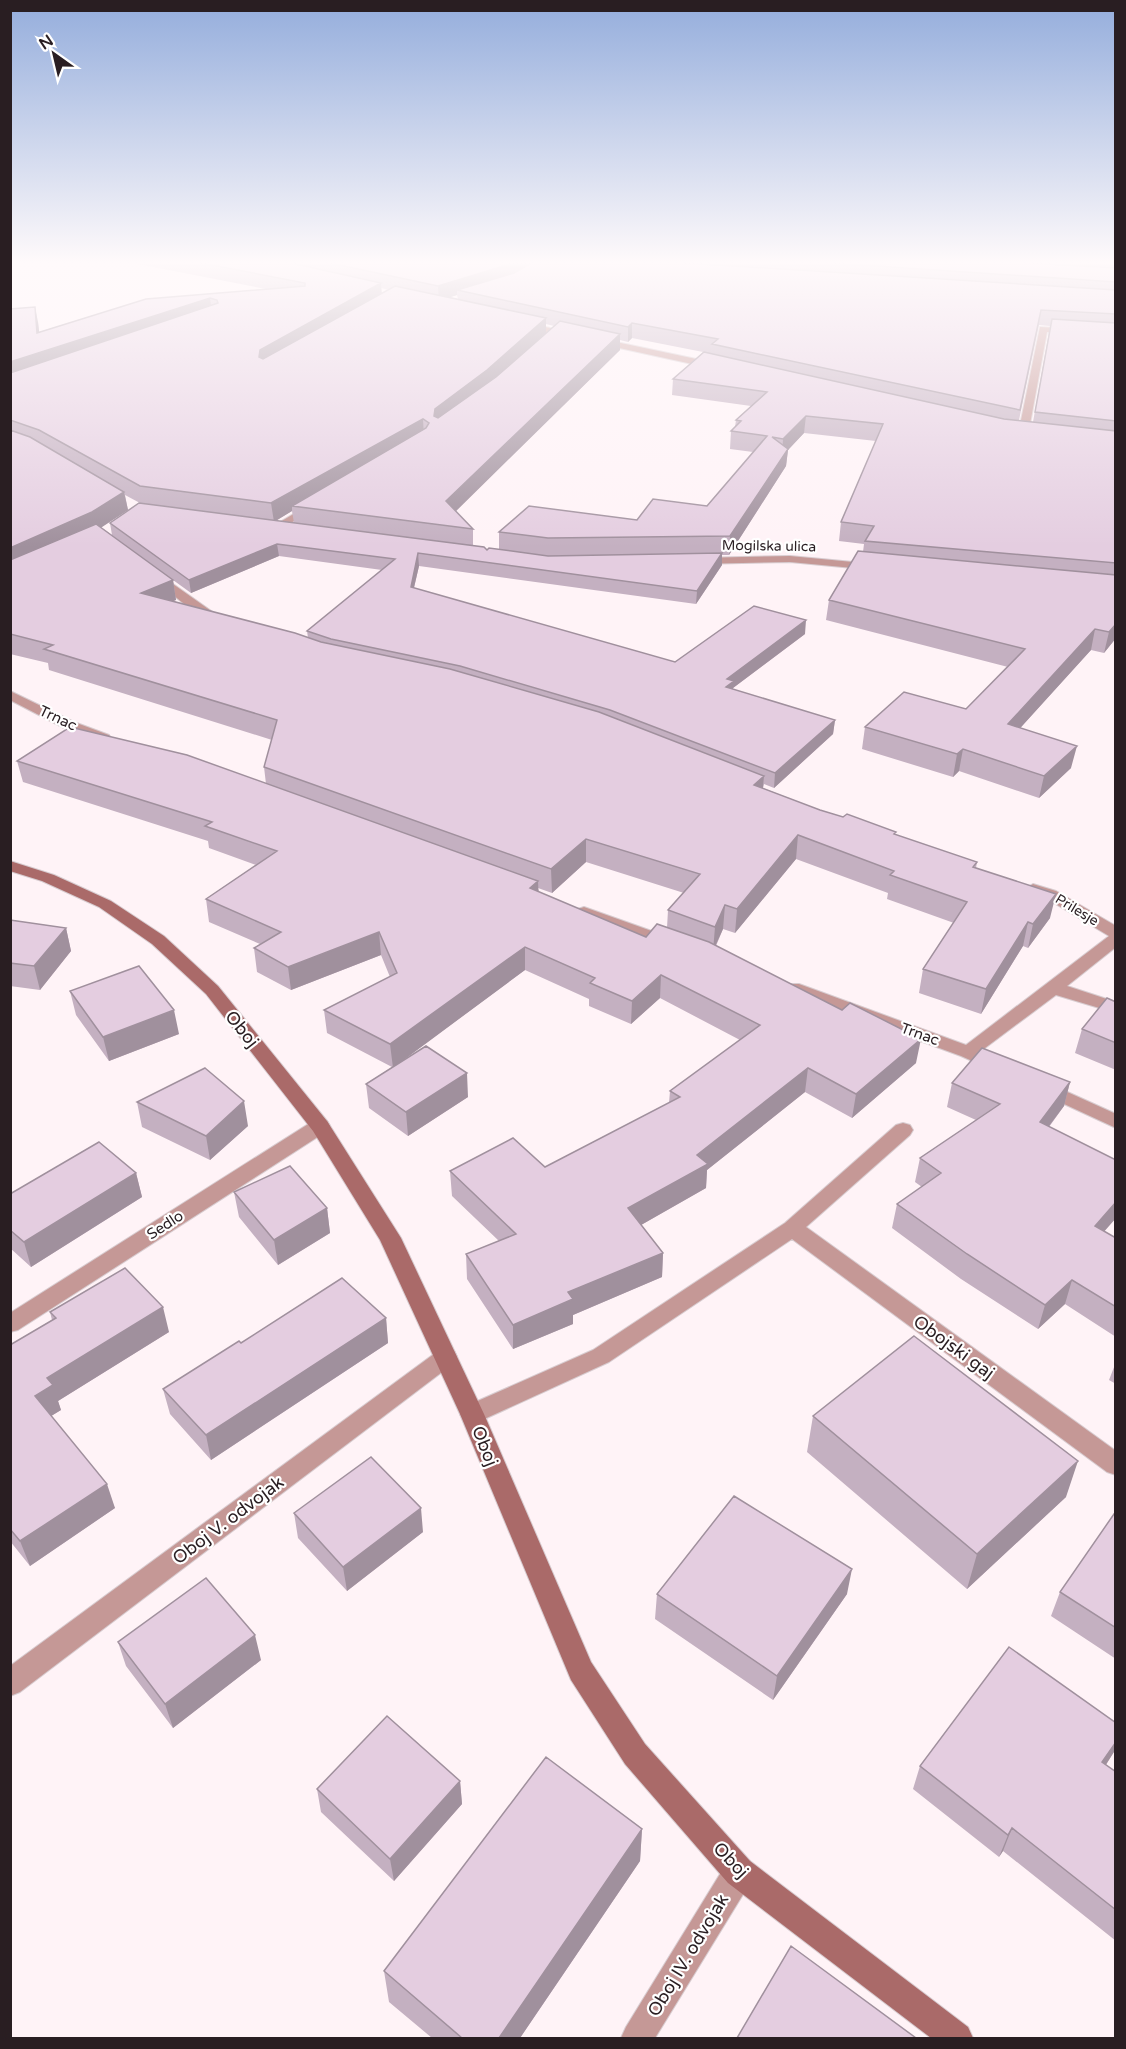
<svg xmlns="http://www.w3.org/2000/svg" width="1126" height="2049" viewBox="0 0 1126 2049" font-family="'Varela Round',sans-serif">
  <style>
    .lines { fill: none; stroke-linecap: round; stroke-linejoin: round }
    .street-casing { stroke: #d8cdd1; stroke-width: 2 }
    .secondary-casing { stroke: #d8cdd1; stroke-width: 2 }
    .street { fill: #c59896; fill-rule: evenodd }
    .secondary { fill: #aa6a69; fill-rule: evenodd }
    .wall { fill: #c4b0c1; fill-rule: evenodd }
    .shaded-wall { fill: #a0909d }
    .building { fill: #e4cde0; stroke: #a0909d; stroke-width: 1.5 }
    .labels { text-anchor: middle; dominant-baseline: central; stroke-width: 4.5; stroke-linejoin: round; paint-order: stroke }
    .far-street-label { font-size: 14px; fill: #291e22; stroke: #fff }
    .street-label { font-size: 15px; fill: #291e22; stroke: #fff }
    .near-street-label { font-size: 18px; fill: #291e22; stroke: #fff }
  </style>
  <rect width="100%" height="100%" fill="#fff3f7"/>
  <g class="lines">
    <g class="street-casing">
      <path id="street" d="M522,322L715,363L719,366L715,369L519,326V322Z
        M1040,327L1116,331V336L1047,332L1028,435L1023,438L1018,435Z
        M312,503L317,506L316,508L279,530H271L270,528Z
        M790,556L874,564L880,567L874,570L790,562L698,564L692,561L698,558Z
        M156,572L214,613L226,617V623C206,627 168,590 152,577L150,575Z
        M10,691L74,722L109,735L111,738L104,742L64,728L10,700Z
        M1033,884L1056,891L1116,926V947L1067,986L1116,1002V1013L1056,995L981,1051L1004,1061L1006,1065L1004,1069H990L961,1056L787,992L784,988L787,984H799L966,1045L1109,936L1044,897L1027,892L1025,889Z
        M584,907L677,940L679,944L671,949L665,948L578,915L576,912L578,909Z
        M1043,1081L1116,1114V1128L1036,1091L1034,1087L1036,1083Z
        M320,1119L327,1121L330,1126L327,1131L18,1330L10,1332V1313L313,1121Z
        M903,1123L910,1125L913,1130L910,1135L806,1227L1116,1451V1475L1107,1472L792,1239L609,1362L480,1421L472,1424L464,1421L460,1414L464,1407L593,1350L785,1223L896,1125Z
        M446,1348L454,1351L457,1357L454,1363L20,1692L10,1696V1666L438,1351Z
        M739,1857L750,1861L754,1872L750,1883L655,2038H621L626,2027L728,1861Z"/>
    </g>
    <g class="secondary-casing">
      <path id="secondary" d="M10,861L54,875L111,901L164,936L218,986L327,1121L401,1238L484,1414L591,1662L645,1744L750,1861L968,2027L973,2038H931L728,1883L625,1764L571,1680L460,1414L380,1240L313,1131L206,994L152,944L99,907L42,881L10,871Z"/>
    </g>
    <use href="#street" class="street"/>
    <use href="#secondary" class="secondary"/>
  </g>
  <path class="wall" d="M117,260H1116V638L1104,653L1091,650L1020,728L1071,768L1039,798L959,771L953,777L862,749L865,727L966,709L1008,667L826,620L829,600L863,552L864,544L839,541L841,522L876,441L804,433L788,450L786,466L729,555H722V565L696,604L419,566L414,588L675,662L805,634L733,688V690L835,720L833,734L774,788L764,784L763,788L820,810L977,862L976,868L1050,918L1028,948L1023,946L981,1014L919,993L923,969L954,923L887,899L888,893L796,859L735,933L723,929L716,946L916,1063L852,1118L805,1092L707,1170L706,1188L641,1225L663,1253L662,1277L573,1315V1324L513,1349L467,1279L466,1254L499,1241L452,1196L450,1171L545,1167L669,1103L670,1091L740,1040L660,998L631,1024L589,1006V999L525,970L400,1062L468,1097L408,1136L369,1108L366,1084L392,1067L327,1033L324,1010L390,977L381,955L291,990L257,972L254,948L260,944L209,922L206,899L256,865L209,848L208,841L23,782L17,761L266,784L264,767L272,740L49,670L48,663L10,654V309L38,322L39,332L146,299L266,289ZM381,288L389,290L382,294ZM457,295L458,299L449,297ZM546,324L554,326L546,333ZM1039,325L1050,326L1033,422L1019,420ZM632,338L703,352L673,379L672,395L751,406L736,420L735,427L731,431L730,449L753,452L707,506L637,520L499,532V549L487,550L473,546V529L455,511L620,350V340L628,342ZM125,495L140,503L110,523L112,535L101,527L128,510ZM292,511L294,523L275,521ZM279,556L382,570L307,631L308,638L173,601L176,600L173,580L191,593ZM586,862L684,893L668,910L667,928L646,937L539,892L538,888L552,893Z
    M10,920L66,928L71,951L40,990L10,986Z
    M70,991L179,1034L109,1061L76,1015Z
    M1116,1002V1070L1075,1053L1082,1029Z
    M1070,1082L1064,1106L1049,1127L1116,1160V1218L1104,1231L1116,1238V1337L1065,1304L1038,1329L961,1279L892,1228L897,1204L922,1187L915,1182L920,1158L976,1120L947,1107L952,1083Z
    M137,1102L248,1126L210,1160L142,1127Z
    M136,1173L142,1197L31,1267L10,1248V1194Z
    M234,1192L327,1208L330,1233L278,1265L239,1217Z
    M50,1312L169,1332L58,1401L61,1410L51,1416L115,1508L30,1566L10,1541V1345L52,1320Z
    M386,1318L388,1343L211,1460L170,1414L163,1389L241,1343Z
    M1116,1362V1384L1109,1380Z
    M813,1416L1066,1497L967,1589L807,1452Z
    M294,1513L423,1532L347,1591L298,1538Z
    M1116,1515V1659L1051,1616L1060,1592Z
    M657,1594H847L773,1700L655,1619Z
    M118,1642L261,1660L173,1728L126,1666Z
    M1116,1723V1748L1106,1765L1116,1772V1941L1003,1851L999,1857L913,1789L920,1766Z
    M460,1781L462,1804L394,1881L321,1812L317,1789Z
    M642,1829L640,1861L520,2038H432L389,2002L384,1971Z"/>
  <path class="shaded-wall" d="M515,260H541L507,279L457,290V295L439,301L438,286Z
    M381,283L382,297L261,373L259,357L260,350Z
    M210,298L212,313L10,379V362Z
    M35,307L38,322L41,348L37,333Z
    M546,318V333L488,386L436,426L434,416L435,409Z
    M632,323V338L628,342V327Z
    M620,334V350L447,520L446,501Z
    M806,416L804,433L788,450L786,466L729,555L730,536L782,456L783,439Z
    M423,419L424,436L292,506V511L274,522L271,503Z
    M124,492L128,510L96,531L10,569V548Z
    M277,544L279,556L191,593L189,580Z
    M418,553L419,566L411,600V587Z
    M722,553V565L696,604L697,591Z
    M173,580L176,600L145,613L141,593Z
    M806,620L805,634L733,688V695L725,701L727,679Z
    M1116,624V638L1104,653L1109,632Z
    M1095,629L1091,650L1004,746L1008,724Z
    M835,720L833,734L774,788L775,773Z
    M1077,746L1071,768L1039,798L1044,776Z
    M963,749L959,771L953,777L957,754Z
    M764,776L762,798L754,785Z
    M798,835L796,859L735,933L737,909Z
    M586,839V862L552,893L551,869Z
    M538,881L539,904L530,888Z
    M1056,894L1050,918L1028,948L1033,924Z
    M725,905L723,929L713,951L715,927Z
    M1028,922L1023,946L981,1014L986,989Z
    M66,928L71,951L40,990L34,966Z
    M379,932L381,955L291,990L288,967Z
    M525,947V970L393,1068L390,1044Z
    M661,975L660,998L631,1024L632,1001Z
    M174,1010L179,1034L109,1061L103,1037Z
    M921,1039L916,1063L852,1118L856,1094Z
    M808,1068L805,1092L707,1170L706,1188L627,1233L628,1208Z
    M467,1073L468,1097L408,1136L406,1112Z
    M1070,1082L1064,1106L1034,1146L1040,1122Z
    M244,1101L248,1126L210,1160L206,1136Z
    M136,1173L142,1197L31,1267L24,1242Z
    M1116,1202V1218L1088,1250L1095,1226Z
    M327,1208L330,1233L278,1265L274,1240Z
    M663,1253L662,1277L573,1315V1324L513,1349V1325L568,1292Z
    M1072,1280L1065,1304L1038,1329L1045,1305Z
    M163,1307L169,1332L58,1401L61,1410L43,1421L35,1396L47,1378Z
    M386,1318L388,1343L211,1460L206,1435Z
    M1078,1461L1066,1497L967,1589L977,1554Z
    M107,1484L115,1508L30,1566L20,1541Z
    M421,1508L423,1532L347,1591L343,1567Z
    M852,1569L847,1594L773,1700L777,1676Z
    M255,1635L261,1660L173,1728L165,1704Z
    M1116,1742V1748L1114,1752L1092,1786L1102,1762Z
    M460,1781L462,1804L394,1881L390,1859Z
    M1012,1828L1003,1851L999,1857L1008,1835Z
    M642,1829L640,1861L520,2038H499Z"/>
  <path class="building" d="M186,260H278L381,283L260,350L259,357L263,359L395,286L546,318L487,370L435,409L434,416L438,418L496,377L560,321L620,334L446,501L473,529L292,506L426,428L429,423L423,419L271,503L140,486L39,430L10,420V373L218,303L217,300L210,298L10,362V309L35,307L37,333L146,299L305,286V283Z
    M316,260H515L507,265L438,286Z
    M537,260H637L1116,290V314L1041,310L1020,410L712,344L718,339L632,323L628,327L457,290L514,273Z
    M786,260H975L1116,268V282Z
    M1052,319L1116,323V421L1035,412Z
    M704,352L1004,419L1116,431V563L865,541L874,526L841,522L883,424L806,416L783,439L772,437L788,449L730,536L548,538L499,532L529,506L637,520L653,499L707,506L767,436L731,431L741,421L736,420L767,392L673,379Z
    M10,430L30,437L124,492L92,512L10,548Z
    M139,503L484,547L487,550L489,548L548,556L722,553L697,591L418,553L411,587L675,662L754,606L806,620L727,679L734,681L726,687L835,720L775,773L610,710L460,666L331,639L307,631L395,559L277,544L189,580L110,523Z
    M96,524L173,580L141,593L295,633L321,642L450,669L599,712L764,776L754,785L820,810L843,817L847,814L896,832L894,834L977,862L973,867L1056,894L1033,924L1028,922L986,989L923,969L967,902L890,875L894,871L798,835L737,909L725,905L715,927L668,910L700,874L586,839L551,869L264,767L277,720L44,649L53,645L10,634V560Z
    M858,551L1116,575V624L1109,632L1095,629L1008,724L1077,746L1044,776L963,749L957,754L865,727L904,692L966,709L1025,649L829,600Z
    M70,727L187,755L538,881L530,888L646,937L657,924L709,942L842,1010L850,1003L921,1039L856,1094L808,1068L697,1155L708,1164L628,1208L663,1253L568,1292L573,1299L513,1325L466,1254L516,1234L450,1171L513,1138L545,1167L680,1097L670,1091L760,1025L661,975L632,1001L590,983L595,978L525,947L390,1044L324,1010L397,973L379,932L288,967L254,948L281,932L206,899L277,851L205,826L212,822L17,761Z
    M10,920L66,928L34,966L10,963Z
    M139,966L174,1010L103,1037L70,991Z
    M1107,998L1116,1002V1043L1082,1029Z
    M426,1046L467,1073L406,1112L366,1084Z
    M982,1048L1070,1082L1040,1122L1116,1160V1202L1095,1226L1116,1238V1307L1072,1280L1045,1305L967,1254L897,1204L941,1173L920,1158L1000,1104L952,1083Z
    M205,1068L244,1101L206,1136L137,1102Z
    M99,1142L136,1173L24,1242L10,1230V1194Z
    M290,1166L327,1208L274,1240L234,1192Z
    M125,1268L163,1307L47,1378L53,1385L35,1396L107,1484L20,1541L10,1529V1345L56,1318L50,1312Z
    M342,1278L386,1318L206,1435L163,1389L239,1341L241,1343Z
    M914,1336L1078,1461L977,1554L813,1416Z
    M371,1457L421,1508L343,1567L294,1513Z
    M734,1496L852,1569L777,1676L657,1594Z
    M1114,1514L1116,1515V1628L1060,1592Z
    M206,1578L255,1635L165,1704L118,1642Z
    M1009,1647L1116,1723V1742L1102,1762L1116,1772V1910L1012,1828L1008,1835L920,1766Z
    M387,1716L460,1781L390,1859L317,1789Z
    M546,1757L642,1829L499,2038H462L384,1971Z
    M791,1946L916,2038H737Z"/>
  <linearGradient id="sky" x2="0" y2="1"><stop stop-color="#94addc"/><stop offset="0.48" stop-color="#fffafb"/><stop offset="1" stop-color="#fffafb" stop-opacity="0"/></linearGradient>
  <rect width="1126" height="547" fill="url(#sky)"/>
  <g class="labels">
    <g class="far-street-label">
      <text transform="translate(769 546) rotate(1)">Mogilska ulica</text>
      <text transform="translate(1077 910) rotate(31)">Prilesje</text>
    </g>
    <g class="street-label">
      <text transform="translate(58 718) rotate(25)">Trnac</text>
      <text transform="translate(920 1034) rotate(20)">Trnac</text>
      <text transform="translate(165 1225) rotate(-33)">Sedlo</text>
    </g>
    <g class="near-street-label">
      <text transform="translate(242 1029) rotate(51)">Oboj</text>
      <text transform="translate(954 1347) rotate(36)">Obojski gaj</text>
      <text transform="translate(485 1446) rotate(68)">Oboj</text>
      <text transform="translate(228 1520) rotate(-37)">Oboj V. odvojak</text>
      <text transform="translate(731 1860) rotate(46)">Oboj</text>
      <text transform="translate(688 1955) rotate(-59)">Oboj IV. odvojak</text>
    </g>
  </g>
  <rect width="1126" height="2049" fill="none" stroke="#291e22" stroke-width="24"/>
  <g transform="translate(54 54) rotate(326)" stroke="#ffffff" stroke-width="4.5" paint-order="stroke">
  <path d="M0-4.5L10 22L0 15L-10 22Z" fill="#291e22"/>
  <text y="-9" font-size="16" font-weight="bold" text-anchor="middle" fill="#291e22">N</text>
  </g>
</svg>
